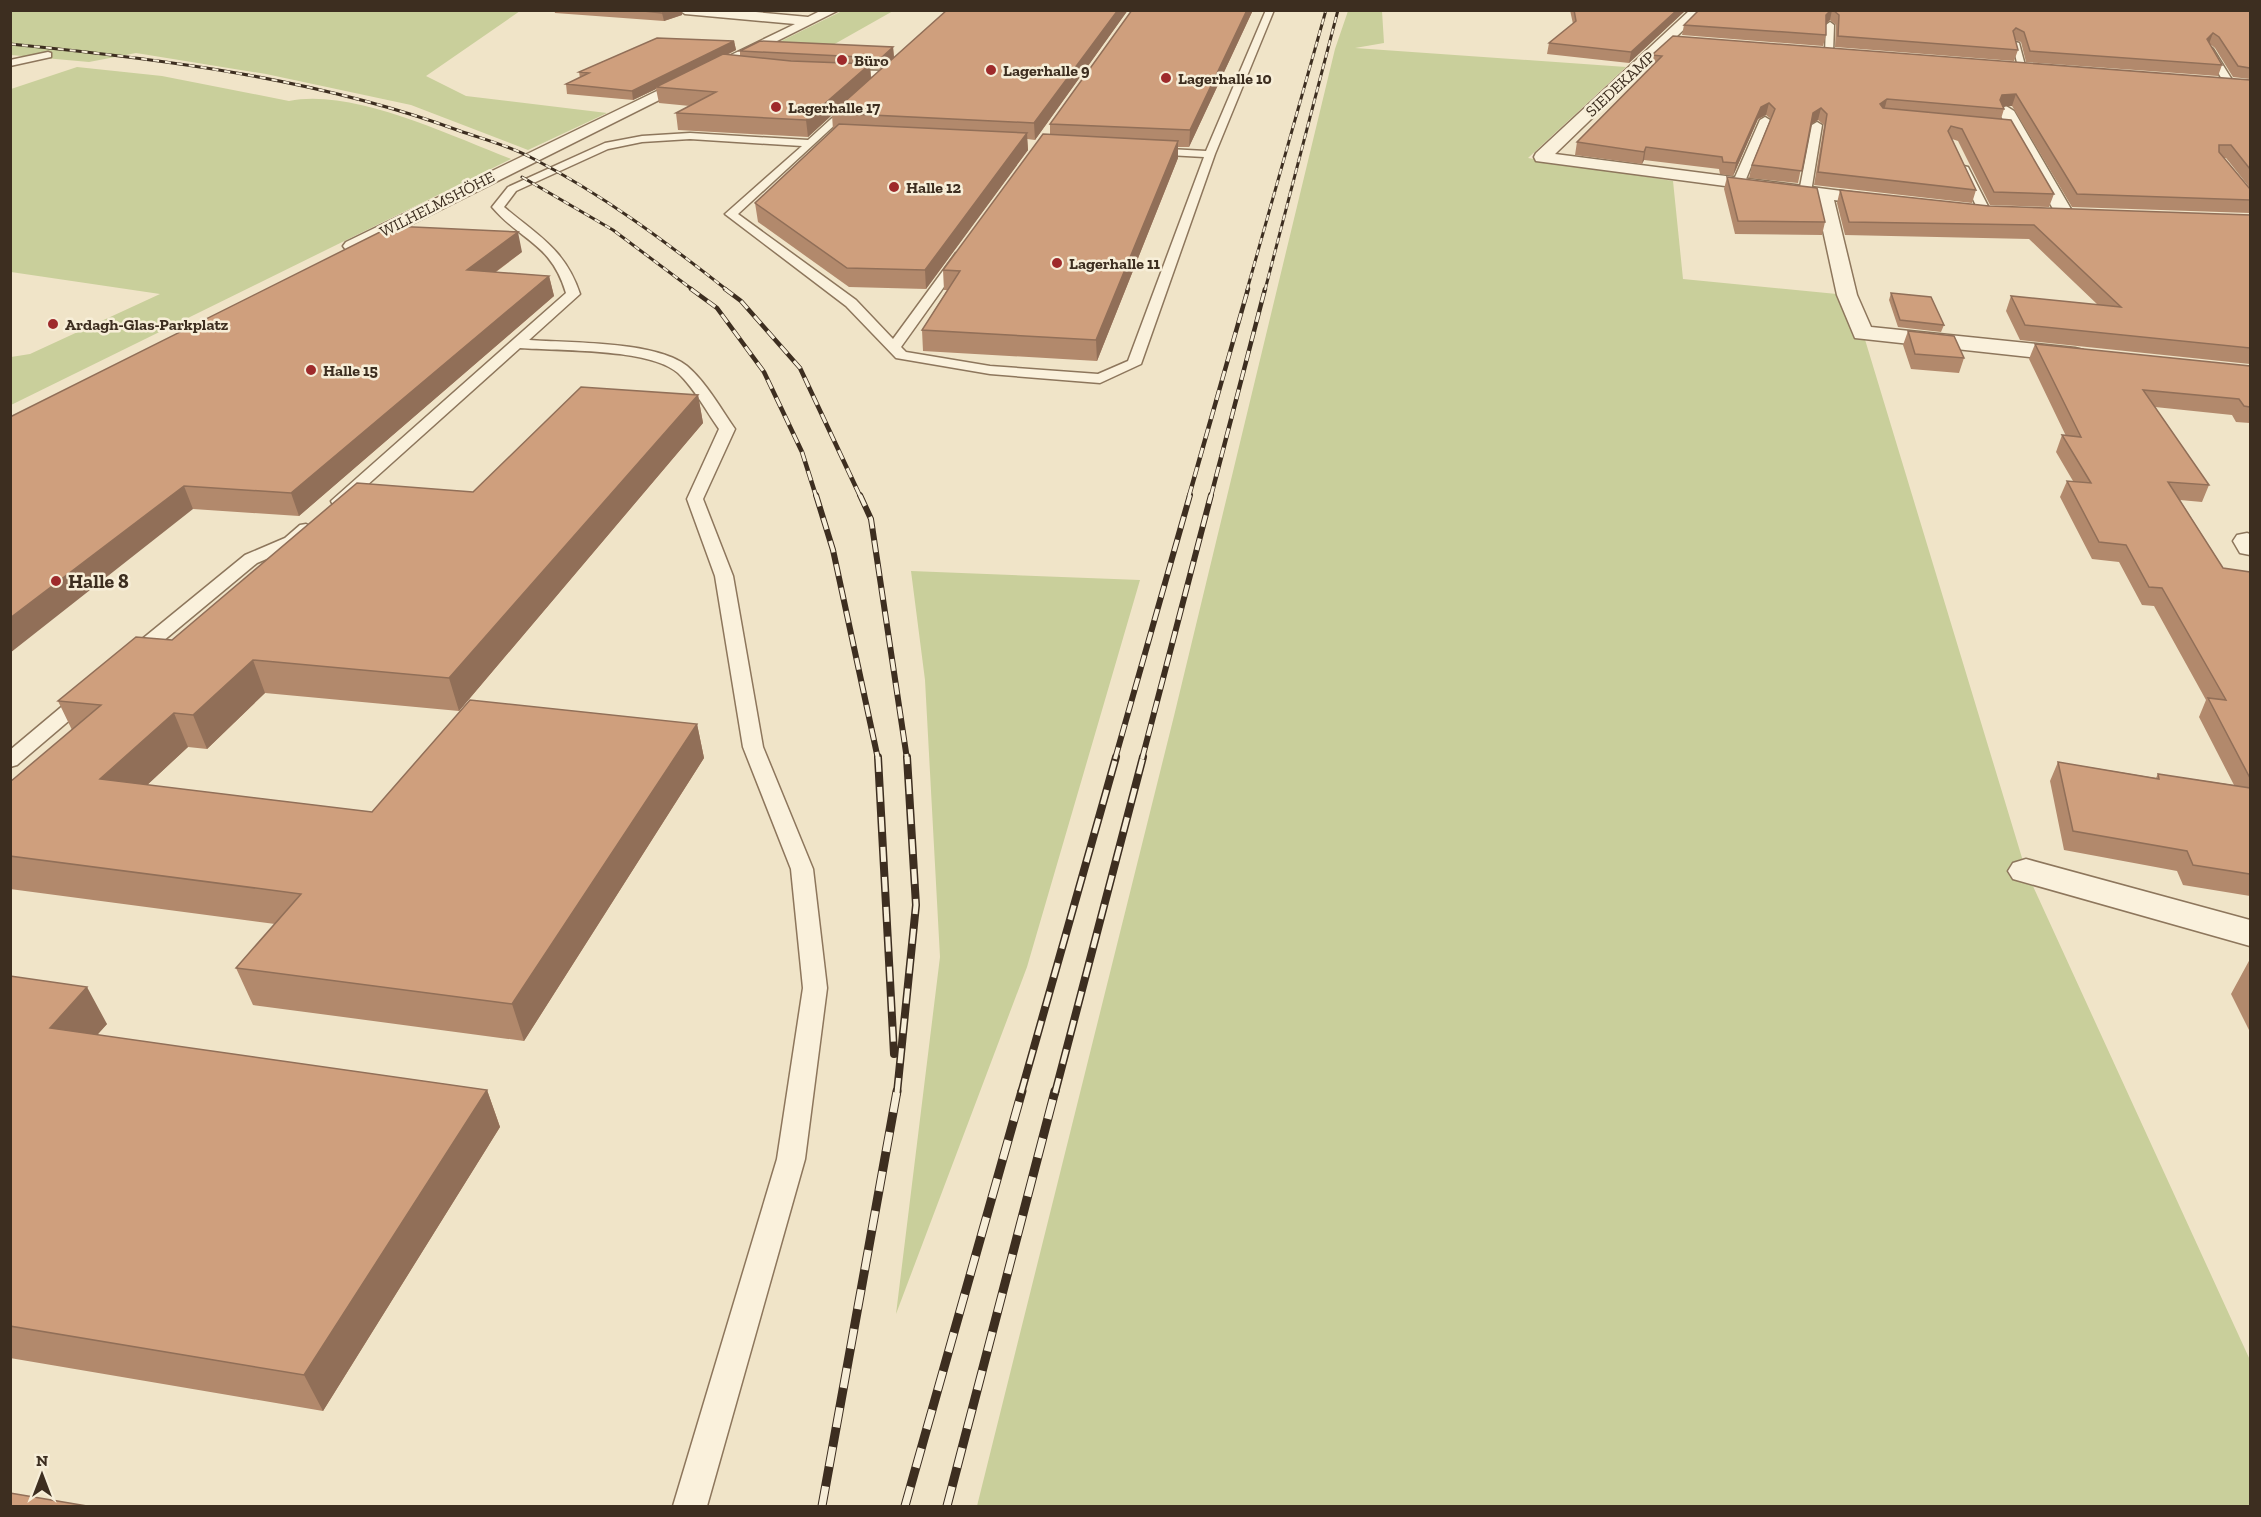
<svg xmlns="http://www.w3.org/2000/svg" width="2261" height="1517" viewBox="0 0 2261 1517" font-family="'Zilla Slab',serif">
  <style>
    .green { fill: #c9cf9b }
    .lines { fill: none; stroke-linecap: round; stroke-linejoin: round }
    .service-casing { stroke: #8d765c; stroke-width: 3 }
    .minor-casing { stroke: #8d765c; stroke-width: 3 }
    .service { fill: #faf1dc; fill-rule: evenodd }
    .minor { fill: #faf1dc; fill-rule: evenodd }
    .rail-far4-casing { stroke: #3d2e20; stroke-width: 3 }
    .rail-far3-casing { stroke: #3d2e20; stroke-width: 4.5 }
    .rail-far2-casing { stroke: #3d2e20; stroke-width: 6 }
    .rail-far1-casing { stroke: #3d2e20; stroke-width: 8 }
    .rail-casing { stroke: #3d2e20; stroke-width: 9 }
    .rail-far4 { stroke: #f7eed8; stroke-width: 2; stroke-dasharray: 6; stroke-linecap: butt }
    .rail-far3 { stroke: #f7eed8; stroke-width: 3; stroke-dasharray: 10; stroke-linecap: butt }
    .rail-far2 { stroke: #f7eed8; stroke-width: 4; stroke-dasharray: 12; stroke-linecap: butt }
    .rail-far1 { stroke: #f7eed8; stroke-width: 5; stroke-dasharray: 15; stroke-linecap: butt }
    .rail { stroke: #f7eed8; stroke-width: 7; stroke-dasharray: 20; stroke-linecap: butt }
    .wall { fill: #b2896c; fill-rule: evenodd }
    .shaded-wall { fill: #916f58 }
    .building { fill: #cf9f7d; stroke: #916f58; stroke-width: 1.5 }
    .poi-dot { fill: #9e2a2b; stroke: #f7eed8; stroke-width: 2 }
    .labels { text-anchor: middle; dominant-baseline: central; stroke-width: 5; stroke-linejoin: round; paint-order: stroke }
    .far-poi-label { font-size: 16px; font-weight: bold; fill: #3d2e20; stroke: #f7eed8; text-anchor: start }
    .far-street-label { font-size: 16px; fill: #3d2e20; stroke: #f7eed8 }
    .poi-label { font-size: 20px; font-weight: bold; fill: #3d2e20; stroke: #f7eed8; text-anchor: start }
  </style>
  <rect width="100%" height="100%" fill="#f0e4c8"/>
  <path class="green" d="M10,11H520L426,76L466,96L607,113L528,150L411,105L266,74L136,53L89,62L11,55Z
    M842,11H893L801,63L751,56Z
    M1348,11H1382L1384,43L1355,48L1626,67L1528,158L1673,181L1683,279L1847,295L1863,333L2026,871L2250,1360V1506H977L1174,716L1335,49Z
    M77,67L162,76L289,101C353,88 451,136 511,159L11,405V357L30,354L160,294L11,272V89Z
    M911,571L1140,580L1027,967L896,1314L940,957L925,680Z"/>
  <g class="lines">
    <g class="service-casing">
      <path id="service" d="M1266,10H1274L1215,154L1141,364L1100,383L990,374L896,358L846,306L725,214L802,146L690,139L642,142L608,149L516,191L504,207C538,236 565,249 580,294L529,340C569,343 656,341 687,366C706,382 721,409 735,429L703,499L733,576L763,747L813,869L827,988L805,1159L707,1506H673L777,1159L803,988L791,869L743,747L715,576L687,499L719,429C706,411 695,389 678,373C650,348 558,351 520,348L345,505H333L331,501L566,293C551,243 522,242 492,207L508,187L605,143L642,136L690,133L808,140L877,77L841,75L839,73L844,70L885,71L890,74L738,214L856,300L893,339L956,253H964L966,256L901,347L906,352L990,366L1098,374L1128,361L1204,157L1150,154L1145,151L1150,148L1206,151Z
        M1830,22L1834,25L1833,53L1829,56L1825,53L1826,25Z
        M2012,41L2019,43L2026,69L2018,67Z
        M2209,46L2213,49L2234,83L2232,85L2224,83L2205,49Z
        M48,52L51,53V57L10,66V60Z
        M1765,117L1770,120L1744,184L1734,186L1732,184L1760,120Z
        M1817,122L1822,125L1811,192L1805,195L1799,192L1812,125Z
        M1959,165L1968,167L1991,212L1989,214L1979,212L1958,167Z
        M306,524L315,529L297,546L257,563L139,661H125L122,657L125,653L245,555L285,538L300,525Z
        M85,691L92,693L95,697L92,701L17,765L10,767V750L78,693Z"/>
    </g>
    <g class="minor-casing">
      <path id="minor" d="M679,10H734L808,17L822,10H839L360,250H346L343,246L346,242L795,24L685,14Z
        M1690,10H1704L1555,154L1888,197L1891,201L1882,206L1834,200L1857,295L1871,327L2075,348L2083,350L2086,355L2083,360L2075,362L1855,338L1837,295L1816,198L1536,161L1534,157L1536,153Z
        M2006,106L2014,111L2075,216L2073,220H2059L2057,216L1998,111Z
        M2247,533L2250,534V555L2240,553L2233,541L2237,535Z
        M2026,859L2250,920V946L2013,879L2008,871L2013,863Z"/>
    </g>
    <use href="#service" class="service"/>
    <use href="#minor" class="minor"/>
    <g class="rail-far4-casing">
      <path id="rail-far4" d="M10,44C162,59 316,78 460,131C483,139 510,146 532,158C602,194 666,242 727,290
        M522,177L613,230L693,290
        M1247,290L1326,10
        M1265,290L1338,10"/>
    </g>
    <g class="rail-far3-casing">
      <path id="rail-far3" d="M691,289L717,308L764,372L802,452L816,496
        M725,289L741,301L800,368L860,496
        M1189,496L1248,289
        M1211,496L1265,289"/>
    </g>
    <g class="rail-far2-casing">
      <path id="rail-far2" d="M816,495L833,550L878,759
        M860,495L871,519L907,759
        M1115,759L1190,495
        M1142,759L1211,495"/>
    </g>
    <g class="rail-far1-casing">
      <path id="rail-far1" d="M878,757L894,1054
        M897,1093L916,905L907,757
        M1021,1093L1116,757
        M1055,1093L1143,757"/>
    </g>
    <g class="rail-casing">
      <path id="rail" d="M822,1506L897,1091
        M905,1506L1022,1091
        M947,1506L1055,1091"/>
    </g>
    <use href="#rail-far4" class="rail-far4"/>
    <use href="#rail-far3" class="rail-far3"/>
    <use href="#rail-far2" class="rail-far2"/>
    <use href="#rail-far1" class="rail-far1"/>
    <use href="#rail" class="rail"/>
  </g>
  <path class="wall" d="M554,10H682V15L664,21L555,13Z
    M947,10H1128L1035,140L1027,139L1028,150L926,289L849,287L758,222L755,203L833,130L832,115L808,137L678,130L676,113L690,106L659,103L656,89L633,100L567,94L566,84L580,78L579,72L734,41L736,50L727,55L740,56V51L893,47L894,58ZM870,68L882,69L871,78Z
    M1253,10L1189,147H1178V158L1097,361L923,351L922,330L947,290H944L943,270L1050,135V124Z
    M1570,10H1686L1629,63L1547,54L1549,43L1573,24Z
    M1699,10L2250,11V79L2233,77L2215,48L2210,44L2222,65L2218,76L2026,62L2021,42L2015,40L2018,50L2014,61L1835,47L1836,25L1830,20L1826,23V35L1823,46L1682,35L1684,25Z
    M1652,55L2250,80V188L2226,158H2224L2250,189V213L2072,207L2012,106H2003L2004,109L2001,119L2054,194L2049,207L1990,205L1958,141L1952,139L1976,190L1972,203L1814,185L1824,125L1818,120L1810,124L1798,183L1749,178L1752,165L1771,119L1766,115L1758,119L1733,176L1720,174L1719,169L1644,160L1642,164L1575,155L1577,142L1652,66H1650Z
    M1727,177L1825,222L1822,235L1735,234L1724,189Z
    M1840,190L1989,206L2250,215V364L2020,340L2006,311L2011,296L2098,305L2029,239L1845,235L1837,203Z
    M522,252L496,272L549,276L554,296L299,516L193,509L10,417Z
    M1891,293L1944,325L1941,332L1898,327L1889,300Z
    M1908,331L1964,358L1959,373L1911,369L1903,345Z
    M2035,344L2250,366V423L2236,422L2232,415L2155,407L2209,485L2202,502L2180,500L2223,568L2250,572V896L2183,885L2177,871L2064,850L2050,781L2058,762L2156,778L2158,774L2234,785L2199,717L2206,700L2154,606L2142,605L2119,562L2092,559L2060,497L2067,481H2073L2056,452L2062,435L2066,436L2029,359Z
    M698,395L703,423L459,711L265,693L207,749L188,747L147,785L372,812L697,724L704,758L524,1041L253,1005L236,968L275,924L10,889V782L72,730L58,701L172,640L473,492Z
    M2250,959V1032L2231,994Z
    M10,976L107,1024L97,1035L487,1090L500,1127L323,1411L10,1358Z"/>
  <path class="shaded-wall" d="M669,10H682V15L664,21L662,13Z
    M1118,10H1128L1035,140L1034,123Z
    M1247,10H1253L1189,147L1190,130Z
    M1677,10H1686L1629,63L1631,52Z
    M1831,10H1832L1830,20L1824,25L1826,15Z
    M2213,33L2209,44L2207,39Z
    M734,41L736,50L660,87H656V89L633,100L632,91Z
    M893,47L894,58L882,69L881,58Z
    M870,64L871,79L832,113V115L808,137L806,120Z
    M2016,94L2012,106L1998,107L1996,112L2002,95Z
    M1887,99L1884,111L1880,104Z
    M1769,103L1766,115L1758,119L1733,176L1736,163L1761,107Z
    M1821,108L1818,120L1810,125L1813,113Z
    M1027,133L1028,150L926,289L925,270Z
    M1178,141V158L1097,361L1096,340Z
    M1646,147L1644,160L1642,164L1644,152Z
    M518,232L522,252L472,289L467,270Z
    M549,276L554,296L299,516L291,493Z
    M698,395L703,423L459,711L449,678Z
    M184,486L193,509L10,653V618Z
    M253,660L265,693L207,749L193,715Z
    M174,713L188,747L116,814L100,779Z
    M697,724L704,758L524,1041L512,1004Z
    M87,987L107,1024L71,1064L50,1028Z
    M487,1090L500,1127L323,1411L304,1375Z"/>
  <path class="building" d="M634,10H669L662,13Z
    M947,10H1118L1034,123L832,113Z
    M1132,10H1247L1190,130L1050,124Z
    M1574,10H1677L1631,52L1549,43L1576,21Z
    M1699,10H1831L1826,15V35L1684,25Z
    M1833,10L2250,11V68L2238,66L2219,37L2213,33L2207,39L2222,65L2030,51L2024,32L2016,28L2013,31L2018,50L1838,36L1839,15Z
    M1673,36L2250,80V169L2231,145H2219V152L2250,189V200L2077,194L2016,94L2002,95L2000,100L2004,109L1887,99L1880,104L1883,108L2011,120L2054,194L1994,192L1962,129L1951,126L1948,131L1976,190L1818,172L1827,114L1821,108L1813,113L1802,171L1752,165L1775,109L1769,103L1761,107L1736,163L1723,162L1722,157L1646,147L1644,152L1577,142L1662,56L1652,55Z
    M657,38L734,41L632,91L566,84L589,73L579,72Z
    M760,41L893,47L881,58L740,51Z
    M723,54L791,61L870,64L806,120L676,113L716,92L656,87Z
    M839,124L1027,133L925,270L847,268L755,203Z
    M1043,134L1178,141L1096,340L922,330L960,271L943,270Z
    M1727,177L1817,188L1825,222L1738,221Z
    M1840,190L1989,206L2250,215V348L2025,325L2011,296L2121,307L2034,225L1849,222Z
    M392,226L518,232L467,270L549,276L291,493L184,486L10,618V417Z
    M1891,293L1931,297L1944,325L1900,320Z
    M1908,331L1954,336L1964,358L1915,354Z
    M2035,344L2250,366V407L2244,406L2239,399L2143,390L2209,485L2168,482L2223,568L2250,572V778L2208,698L2226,700L2162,588L2149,587L2126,545L2099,542L2067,481L2091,483L2062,435L2081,437Z
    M581,387L698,395L449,678L253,660L193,715L174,713L100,779L372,812L470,700L697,724L512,1004L236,968L301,894L10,856V782L101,705L58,701L136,637L172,640L357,483L473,492Z
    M2058,762L2159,779L2158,774L2250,788V874L2193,865L2187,851L2073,831Z
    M10,976L87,987L50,1028L487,1090L304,1375L10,1326Z
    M10,1493L87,1506H10Z"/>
  <g class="poi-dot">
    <circle cx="842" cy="60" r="6"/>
    <circle cx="991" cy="70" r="6"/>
    <circle cx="1166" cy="78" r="6"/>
    <circle cx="776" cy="107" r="6"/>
    <circle cx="894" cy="187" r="6"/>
    <circle cx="1057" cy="263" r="6"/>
    <circle cx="53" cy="324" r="6"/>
    <circle cx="311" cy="370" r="6"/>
    <circle cx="56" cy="581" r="6"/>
  </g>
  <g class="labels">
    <g class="far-poi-label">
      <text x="854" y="60">Büro</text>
      <text x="1003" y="70">Lagerhalle 9</text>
      <text x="1178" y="78">Lagerhalle 10</text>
      <text x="788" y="107">Lagerhalle 17</text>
      <text x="906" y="187">Halle 12</text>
      <text x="1069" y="263">Lagerhalle 11</text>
      <text x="65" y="324">Ardagh-Glas-Parkplatz</text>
      <text x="323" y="370">Halle 15</text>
    </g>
    <g class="far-street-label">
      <text transform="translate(1620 84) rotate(-43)">SIEDEKAMP</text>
      <text transform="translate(437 204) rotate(-27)">WILHELMSHÖHE</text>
    </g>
    <g class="poi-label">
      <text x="68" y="581">Halle 8</text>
    </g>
  </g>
  <rect width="2261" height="1517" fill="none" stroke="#3d2e20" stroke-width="24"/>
  <g transform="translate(42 1475)" stroke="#f7eed8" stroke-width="4.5" paint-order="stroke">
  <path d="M0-4.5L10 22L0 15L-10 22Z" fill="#3d2e20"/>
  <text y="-9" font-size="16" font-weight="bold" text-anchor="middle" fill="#3d2e20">N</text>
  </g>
</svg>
